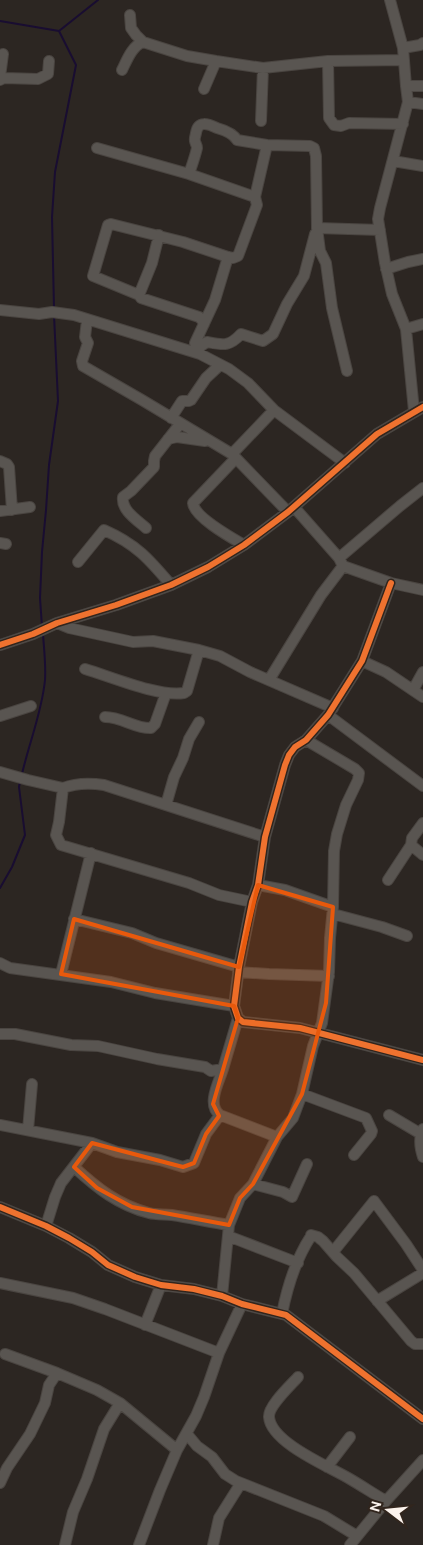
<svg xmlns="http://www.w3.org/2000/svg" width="423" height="1545" viewBox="0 0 423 1545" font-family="Ubuntu,sans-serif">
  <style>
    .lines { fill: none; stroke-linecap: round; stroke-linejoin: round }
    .stream { stroke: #190d31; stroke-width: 2 }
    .minor-casing { stroke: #4a4541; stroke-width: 12 }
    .minor { stroke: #595551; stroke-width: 10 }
    .cycleway-casing { stroke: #31251d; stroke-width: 9 }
    .cycleway { stroke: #ef722f; stroke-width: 6 }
    .marked { fill: #e8590c; fill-opacity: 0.2; stroke: #e8590c; stroke-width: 4; stroke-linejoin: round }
  </style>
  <rect width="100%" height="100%" fill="#2c2622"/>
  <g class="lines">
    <path class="stream" d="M0,21L59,31
      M59,31L98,0
      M54,308L52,217L55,172L76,65L59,31
      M42,627L40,598L42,552L46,510L49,465L58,401L54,315
      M22,774C29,743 42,712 45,680C46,665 44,649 43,634
      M0,888L12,867L25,835L19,787L20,781"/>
    <g class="minor-casing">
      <path id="minor" d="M390,0L403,48L406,86L408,102L380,208L378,219L385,263L392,294L406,329L414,411
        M130,15L131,28L136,35L143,42L187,56L216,61L263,68L328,61L404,60
        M403,48L420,45L423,43
        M328,61L329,118L334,125L341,126L349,123L403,124
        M122,70C127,60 132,46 143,42
        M0,77L3,54
        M0,80L4,78L38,79L48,74L49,61
        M406,86H423
        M204,89L216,61
        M408,102L423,104
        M261,121L263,68
        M97,148L189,174L255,197
        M393,161L423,166
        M189,174C192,165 195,157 197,148C197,145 195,143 195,141C194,139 196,134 196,133C198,120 208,124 217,128C224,130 233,133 237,140L267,145L310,146L314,148L316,156L317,228L320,251L326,263L332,308L347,371
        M317,228L380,230
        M159,235L152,263L139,295L141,298L199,317L202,320L204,324
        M386,269L408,262L423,259
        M139,295L93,276L108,225L111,224L183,242L228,257L233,258L238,256L257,205L255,197L267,145
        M0,310L39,314L52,312L74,315L200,354L229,369L248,383L274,410L345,463
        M87,320L85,337L88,343L82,361L83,366L142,400L232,454L288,512
        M406,329L423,324
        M198,348L207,342C223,345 229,347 241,334L263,341L273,334L287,304L304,276L315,234
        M199,351L195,343L215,300L228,257
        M171,418L182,401H189L191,400L206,378L220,365
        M168,439L177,437L205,441
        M232,454L274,410
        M236,458L193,503C194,517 232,538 244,545
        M0,461L7,464L9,467L12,510
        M294,507L339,558L343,566L391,583L423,590
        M0,511L30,507
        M146,528C137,520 121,510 123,497L131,491L154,467V461L155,456L180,424
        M0,543L6,544
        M339,558L400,506L423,488
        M78,562L104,530C136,544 149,559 171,585
        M391,583L362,661L328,715L306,740L295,747L289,755L285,765L265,837L258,885L252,902L239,967L234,1006L238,1018L243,1022L300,1028L423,1060
        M57,623L69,628L133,642L153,641L199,650L220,656L250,672L333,708
        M0,645L33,634L57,623L116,605L171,585L208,567L244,545L288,512L377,434L423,407
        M362,661L386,672L423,697
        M85,669C112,677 158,697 184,693L187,691L199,650
        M269,680L321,595L343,566
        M413,690L423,672
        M328,715L423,786
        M0,716L31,706
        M105,717C122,717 136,729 151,728L155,724L166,693
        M0,772L28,780L63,788
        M166,805L174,777L183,758L189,739L199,722
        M411,845L423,855
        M388,880L411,845L412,838L423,823
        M258,885L285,890L333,907
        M252,902L219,895L189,883L61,845L56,835L59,822L63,788C76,783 91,783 104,785L265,837
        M333,914L382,927L407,936
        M74,919L132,933L156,943L239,967
        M0,963L10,968L111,982L155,993L234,1006
        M238,972L269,974L329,976
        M61,974L91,853
        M0,1034H15L71,1045L98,1046L157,1059L205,1067L211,1071L223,1069C219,1082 206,1105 220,1115L277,1137
        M223,1069L238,1018
        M302,1094L366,1118L372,1131L371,1134L354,1155
        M389,1115L421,1134
        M0,1125L92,1143L117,1152L160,1160L183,1167L194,1163L206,1134L220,1115
        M423,1129C419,1137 420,1148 423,1157
        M28,1130L32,1084
        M74,1167C97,1188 118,1205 149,1213C156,1215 165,1214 172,1215C191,1218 210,1222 229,1225
        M253,1184L283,1192L292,1197L307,1164
        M0,1207L46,1226L69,1238L92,1252L108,1265L135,1277L161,1285L194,1289L222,1296L242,1304L286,1315L423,1419
        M46,1226L55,1197L61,1183L92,1143
        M228,1236L298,1263
        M333,1252L374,1201L406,1244L423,1270
        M0,1283L73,1298L105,1309L219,1353
        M222,1296L229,1225L240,1198L253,1184L277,1137L293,1118L302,1094L313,1046L322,1023L329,972L330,938L333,907L334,851L337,834L346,805L358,780L359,773L355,769L306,740
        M377,1301L423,1273
        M282,1314C287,1288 296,1259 311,1236V1235L318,1237L323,1241L337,1257L354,1273L411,1341L415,1344H423
        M145,1325L161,1285
        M5,1354L57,1373L97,1390L120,1403L177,1450
        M298,1377C291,1385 268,1406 269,1417C271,1443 330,1467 350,1479C362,1486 374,1494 386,1501
        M187,1434L197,1446L212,1457L225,1474L236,1481L324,1516L357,1536
        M327,1467L350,1437
        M0,1483L7,1468L30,1434L45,1403L49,1385L57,1373
        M65,1545L73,1512L87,1479L104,1429L120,1403
        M139,1545L160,1490L177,1450L196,1416L204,1397L219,1353L242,1304
        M213,1545L219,1518L241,1483
        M350,1545L386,1501L423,1460"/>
    </g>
    <use href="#minor" class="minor"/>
    <g class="cycleway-casing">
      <path id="cycleway" d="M391,583L362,661L328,715L306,740L295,747L289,755L285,765L265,837L258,885L252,902L239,967L234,1006L238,1018L243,1022L300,1028L423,1060
        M0,645L33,634L57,623L116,605L171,585L208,567L244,545L288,512L377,434L423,407
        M0,1207L46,1226L69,1238L92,1252L108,1265L135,1277L161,1285L194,1289L222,1296L242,1304L286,1315L423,1419"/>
    </g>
    <use href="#cycleway" class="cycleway"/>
  </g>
  <path class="marked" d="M258,885L333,907L326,1003L302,1094L253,1184L240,1198L229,1225L132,1207L97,1188L74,1167L92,1143L183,1167L194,1163L206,1134L219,1116L213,1104L238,1018L234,1006L61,974L74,919L239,967Z"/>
  <g transform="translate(388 1510) rotate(286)" stroke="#31251d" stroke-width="4" paint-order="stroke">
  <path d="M0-4L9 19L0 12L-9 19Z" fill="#fbf3ed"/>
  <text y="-8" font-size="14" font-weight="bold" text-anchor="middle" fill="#fbf3ed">N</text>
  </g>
</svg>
